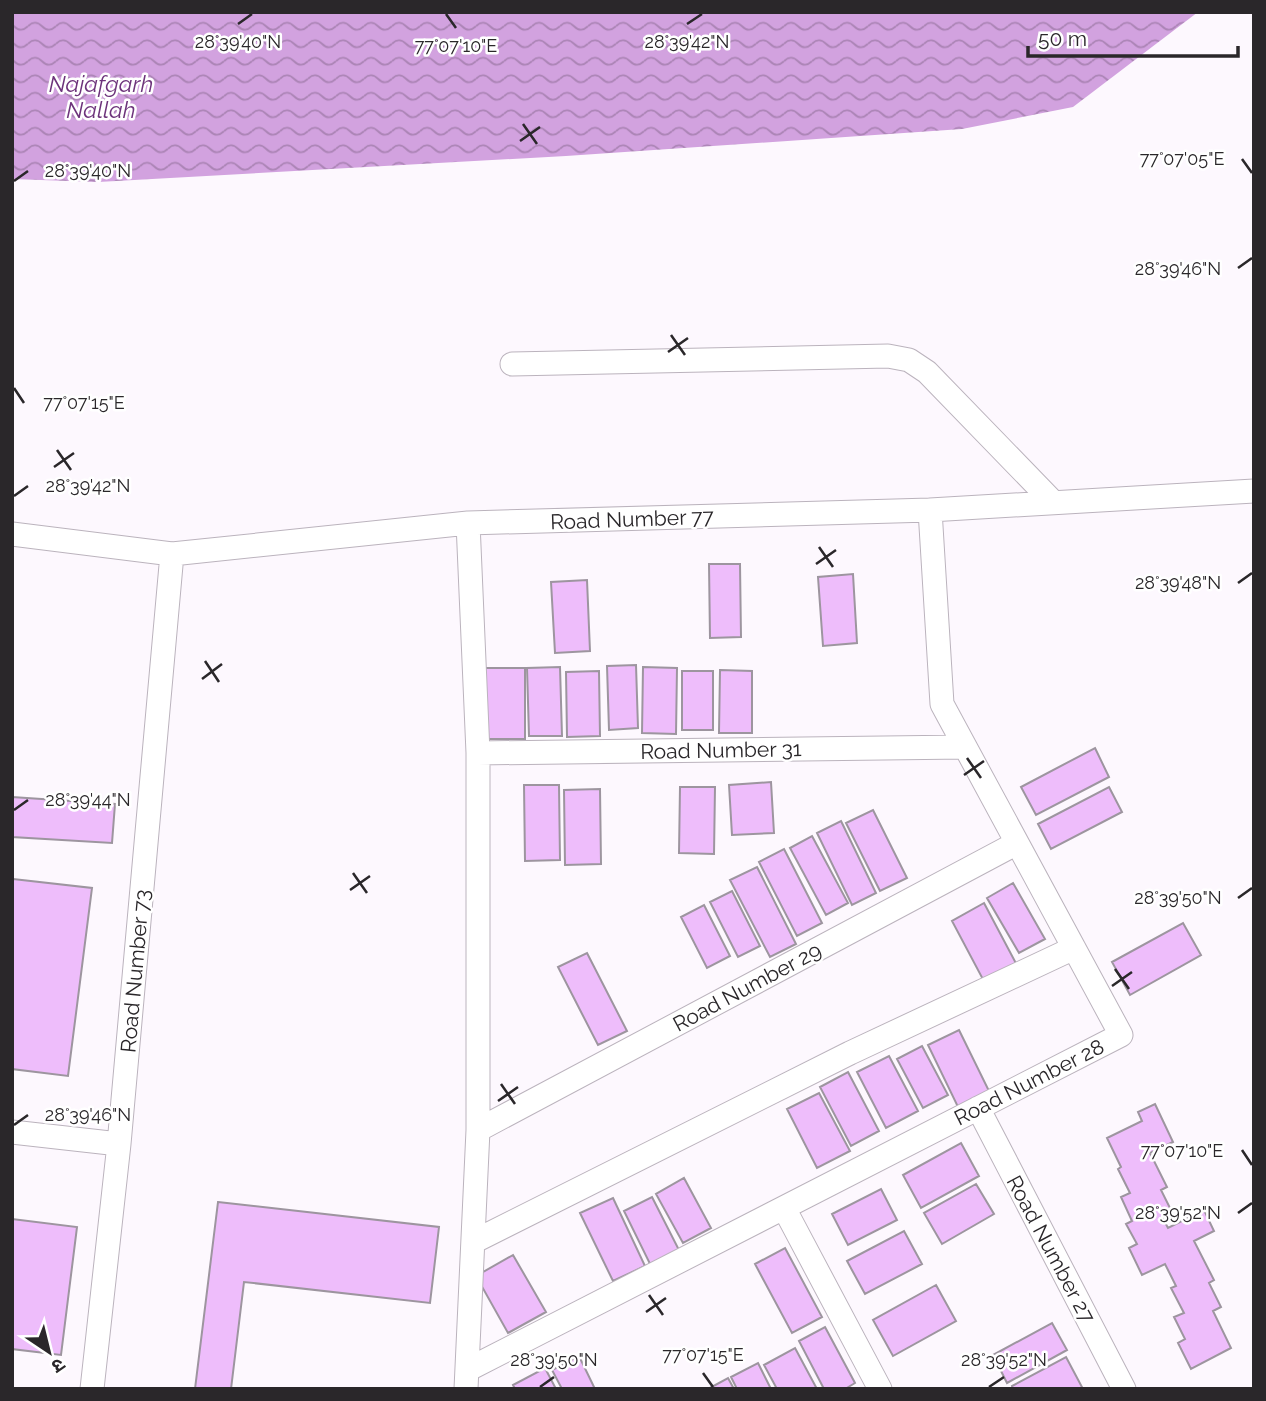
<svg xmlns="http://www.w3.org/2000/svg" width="1266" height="1401" viewBox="0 0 1266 1401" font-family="Raleway,'Noto Sans Devanagari',sans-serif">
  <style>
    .water { fill: url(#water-waves) }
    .building { fill: #eebdfb; stroke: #9d959f; stroke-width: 2 }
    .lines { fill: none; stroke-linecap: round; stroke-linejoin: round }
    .street-casing { stroke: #bbb3bd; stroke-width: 25 }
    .street { stroke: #fff; stroke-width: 23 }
    .ticks { fill: none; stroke: #2a272a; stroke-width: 2.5 }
    .labels { text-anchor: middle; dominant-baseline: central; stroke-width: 5; stroke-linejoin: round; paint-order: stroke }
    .street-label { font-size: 21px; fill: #2a272a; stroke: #fff }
    .water-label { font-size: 23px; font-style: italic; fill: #6d337b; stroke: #fff }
    .ticks-label { font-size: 18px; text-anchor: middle; fill: #2a272a; stroke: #fff; stroke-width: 5; stroke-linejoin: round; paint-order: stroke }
  </style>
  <defs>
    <pattern id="water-waves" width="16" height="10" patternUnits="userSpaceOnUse" patternTransform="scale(1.75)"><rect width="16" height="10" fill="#d2a2df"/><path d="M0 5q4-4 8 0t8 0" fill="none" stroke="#ab84b5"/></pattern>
  </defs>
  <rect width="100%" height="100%" fill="#fdf8fe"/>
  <path class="water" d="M12,12H1198L1073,107L962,129L566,156L98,182L12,179Z"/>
  <path class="building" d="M709,564H740L741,637L710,638Z
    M853,574L857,643L823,646L818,577Z
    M587,580L590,651L555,653L551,582Z
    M636,665L638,728L609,730L607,666Z
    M560,667L562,736H529L527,668Z
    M643,667L677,668L676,734L642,733Z
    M485,668H525V739H485Z
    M720,670L752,671V733H719Z
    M599,671L600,736L567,737L566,672Z
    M682,671H713V730H682Z
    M1095,748L1109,777L1036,815L1021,787Z
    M771,782L774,833L732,835L729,785Z
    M524,785H559L560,860L525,861Z
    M680,787H715L714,854L679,853Z
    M1109,787L1122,812L1051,849L1038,824Z
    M600,789L601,864L565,865L564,790Z
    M12,797L115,804L112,843L12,837Z
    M873,810L907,878L880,891L846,823Z
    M841,821L876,893L852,905L817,833Z
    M812,836L848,903L826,915L790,848Z
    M784,849L822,923L797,936L759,862Z
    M757,867L796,944L770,957L730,880Z
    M13,879L92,888L68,1076L12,1069Z
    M1013,883L1045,939L1019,953L987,898Z
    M732,891L760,946L738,957L710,902Z
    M984,903L1019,969L987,987L952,921Z
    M704,905L730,956L707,968L681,917Z
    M1183,923L1201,955L1130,995L1112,962Z
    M587,953L627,1031L598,1045L558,967Z
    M959,1030L989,1091L958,1107L928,1045Z
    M922,1046L948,1095L923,1108L897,1059Z
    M889,1056L918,1111L886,1128L857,1072Z
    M848,1072L879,1131L851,1146L820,1087Z
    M819,1093L850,1151L817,1168L787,1109Z
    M1155,1104L1173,1142L1150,1153L1167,1187L1161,1190L1172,1212L1162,1217L1168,1228L1204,1210L1214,1231L1194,1241L1214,1280L1209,1283L1221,1307L1213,1311L1231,1348L1191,1369L1178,1343L1185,1339L1174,1317L1184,1313L1171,1288L1176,1286L1165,1264L1142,1275L1129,1248L1137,1244L1126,1224L1132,1221L1121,1197L1130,1193L1118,1169L1121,1167L1107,1138L1142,1121L1138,1112Z
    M961,1143L979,1176L921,1208L903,1175Z
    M684,1178L711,1228L683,1243L656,1194Z
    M976,1184L994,1214L942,1244L924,1213Z
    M881,1189L897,1220L848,1245L832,1214Z
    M652,1197L681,1254L652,1268L624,1211Z
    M613,1198L645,1266L613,1281L580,1213Z
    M218,1202L439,1227L430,1303L244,1282L231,1389H195Z
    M12,1219L77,1227L61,1355L12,1349Z
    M904,1231L922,1264L865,1294L847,1261Z
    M785,1248L822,1317L792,1333L755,1264Z
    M513,1255L546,1312L508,1333L476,1276Z
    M936,1285L956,1321L893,1356L873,1320Z
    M1052,1323L1067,1350L1007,1383L993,1355Z
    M825,1327L855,1383L845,1389H824L799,1341Z
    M795,1348L817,1389H777L764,1365Z
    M579,1356L595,1389H562L552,1370Z
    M1066,1357L1083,1389H1013L1012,1386Z
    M758,1363L771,1389H737L731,1377Z
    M545,1368L556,1389H515L513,1385Z
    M728,1378L734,1389H708Z"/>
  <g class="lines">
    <g class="street-casing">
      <path id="street" d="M512,364L888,356L909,360L927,372L1053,502
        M12,534L172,554L468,523L930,510L1254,491
        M478,753L965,747
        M978,1108L1124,1389
        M478,1130L1017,843
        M12,1132L119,1144
        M784,1208L880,1389
        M473,1242L850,1053L1074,948
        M467,1370L1121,1035L942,704L930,510
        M92,1389L119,1144L172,554
        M466,1389L478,1130V753L468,523"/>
    </g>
    <use href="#street" class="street"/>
  </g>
  <path class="ticks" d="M446,14L456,28M238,24L252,14M687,24L702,14M523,124L537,144M520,141L540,127M1242,159L1252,173M14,181L28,171M1238,268L1252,258M671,335L685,355M668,352L688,338M14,388L24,403M57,450L71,470M54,467L74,453M14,496L28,486M819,547L833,567M816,564L836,550M1238,583L1252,573M205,661L219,682M202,679L222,664M967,758L981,778M964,775L984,761M14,810L28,800M353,873L367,893M350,890L370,876M1238,898L1252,888M1115,969L1129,989M1112,986L1132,972M501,1084L515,1104M498,1101L518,1087M14,1125L28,1115M1242,1150L1252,1165M1238,1213L1252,1203M649,1295L663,1315M646,1312L666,1298M703,1373L713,1387M540,1387L554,1377M989,1387L1004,1377"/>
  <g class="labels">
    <g class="street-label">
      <text transform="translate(632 519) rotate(-2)">Road Number 77</text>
      <text transform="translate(721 750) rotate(-1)">Road Number 31</text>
      <text transform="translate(135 971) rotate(-85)">Road Number 73</text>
      <text transform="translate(747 987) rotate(-28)">Road Number 29</text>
      <text transform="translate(1029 1082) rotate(-27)">Road Number 28</text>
      <text transform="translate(1051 1249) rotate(62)">Road Number 27</text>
    </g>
    <g class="water-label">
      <text x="101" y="83">Najafgarh<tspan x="101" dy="26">Nallah</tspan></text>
    </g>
  </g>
  <g class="ticks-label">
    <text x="238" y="48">28°39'40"N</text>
    <text x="687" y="48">28°39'42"N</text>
    <text x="456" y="52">77°07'10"E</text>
    <text x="1182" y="165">77°07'05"E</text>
    <text x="88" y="177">28°39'40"N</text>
    <text x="1178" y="275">28°39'46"N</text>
    <text x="84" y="409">77°07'15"E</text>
    <text x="88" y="492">28°39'42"N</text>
    <text x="1178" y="589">28°39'48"N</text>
    <text x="88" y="806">28°39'44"N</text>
    <text x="1178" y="904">28°39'50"N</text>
    <text x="88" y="1121">28°39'46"N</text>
    <text x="1182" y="1157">77°07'10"E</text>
    <text x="1178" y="1219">28°39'52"N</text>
    <text x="703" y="1361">77°07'15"E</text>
    <text x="554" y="1366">28°39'50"N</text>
    <text x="1004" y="1366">28°39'52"N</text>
  </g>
  <rect width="1266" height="1401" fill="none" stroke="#2a272a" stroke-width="28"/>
  <g transform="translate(49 1352) rotate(145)" stroke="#ffffff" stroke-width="5" paint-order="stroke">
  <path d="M0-5L12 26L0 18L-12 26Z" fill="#2a272a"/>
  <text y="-10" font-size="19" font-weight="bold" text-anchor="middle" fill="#2a272a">उ</text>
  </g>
  <path d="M1028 46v10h210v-10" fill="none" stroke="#2a272a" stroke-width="3.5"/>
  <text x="1038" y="46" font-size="21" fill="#2a272a" stroke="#ffffff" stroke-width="5" paint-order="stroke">50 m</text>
</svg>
